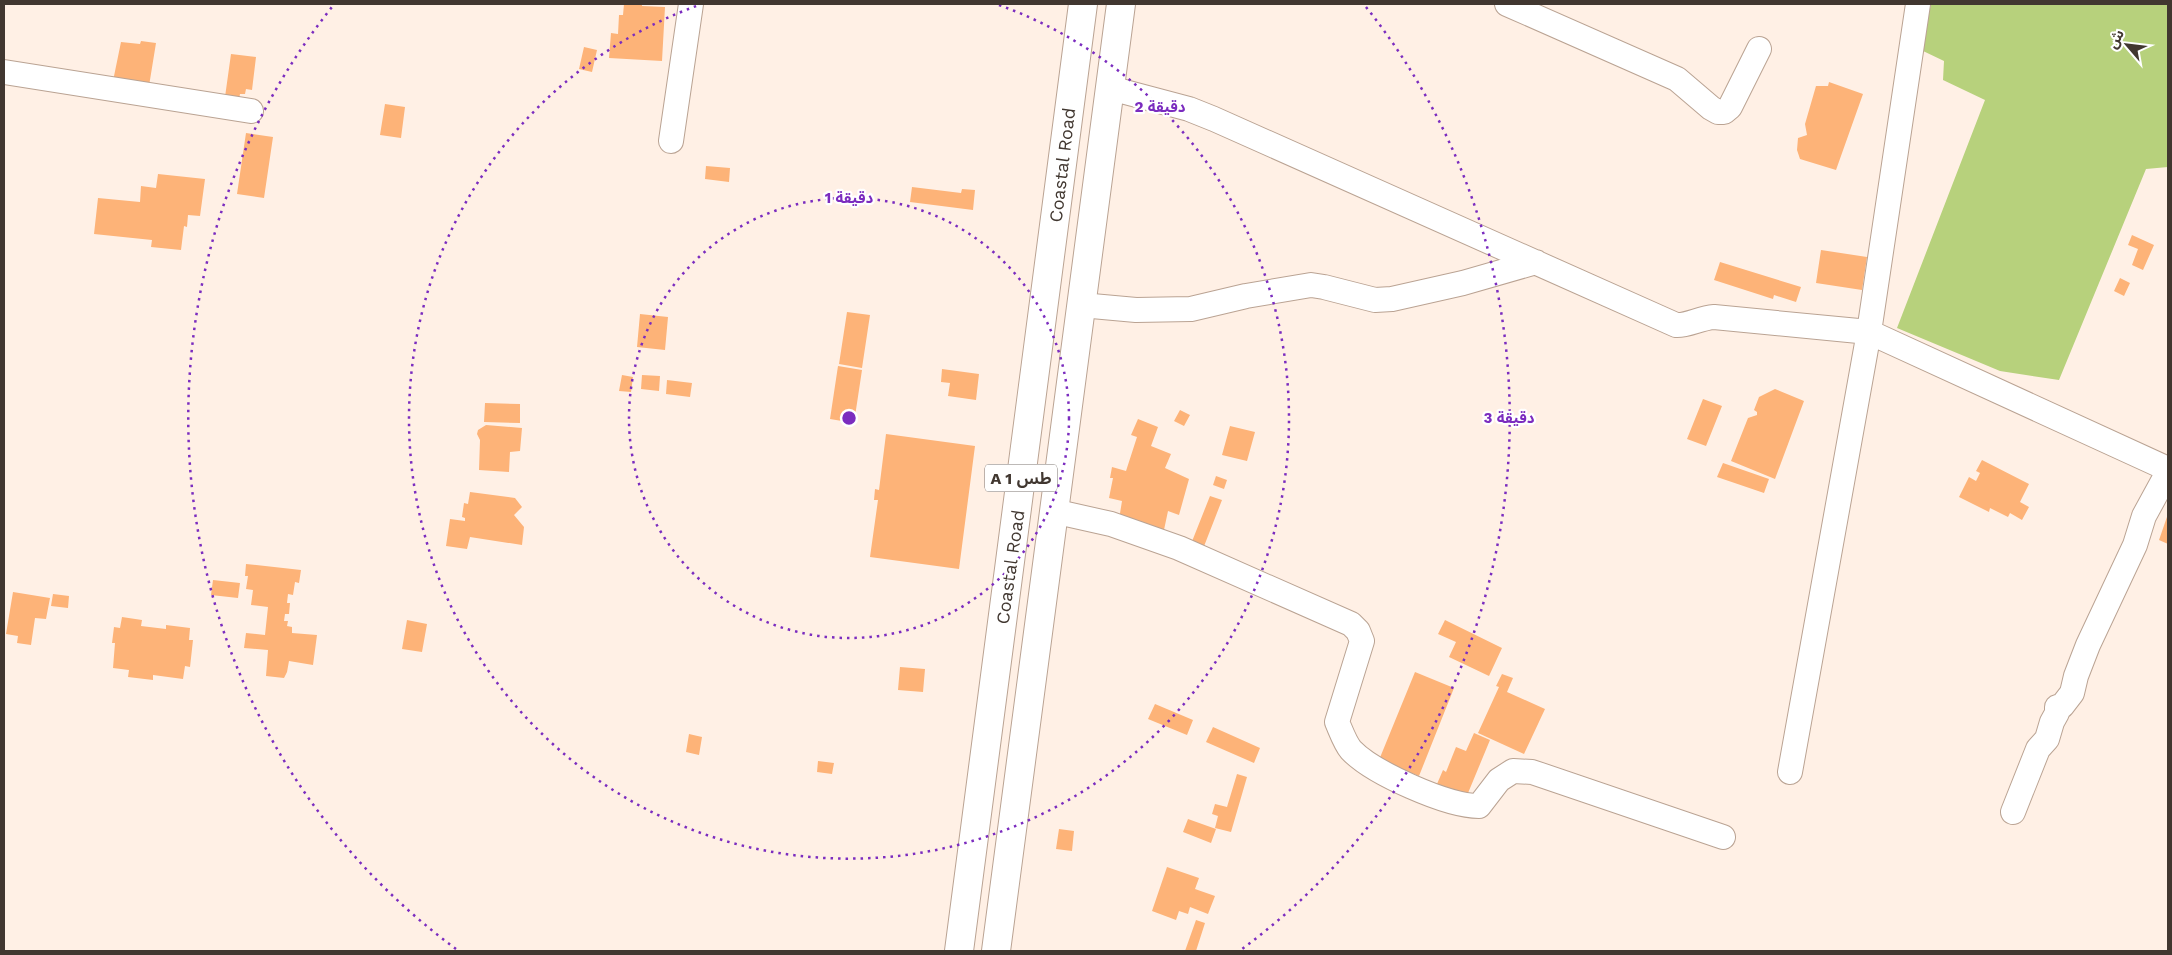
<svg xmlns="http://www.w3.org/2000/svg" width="2172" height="955" viewBox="0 0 2172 955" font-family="'Work Sans','Noto Sans Arabic',sans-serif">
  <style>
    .forest { fill: #b7d17c }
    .building { fill: #fdb378 }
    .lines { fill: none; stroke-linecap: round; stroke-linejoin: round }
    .minor-casing { stroke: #baa393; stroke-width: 26 }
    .highway-casing { stroke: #baa393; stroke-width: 30 }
    .minor { stroke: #fff; stroke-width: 24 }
    .highway { stroke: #fff; stroke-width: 28 }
    .ring { fill: none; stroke: #7b2cbf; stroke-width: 2.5; stroke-dasharray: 2.5 5 }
    .labels { text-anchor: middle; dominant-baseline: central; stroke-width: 4.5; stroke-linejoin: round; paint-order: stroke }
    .shield { fill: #fff; stroke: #7a736e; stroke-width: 1 }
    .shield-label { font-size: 16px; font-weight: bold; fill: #413730 }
    .street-label { font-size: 18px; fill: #413730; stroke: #fff }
    .centre { fill: #7b2cbf; stroke: #fff; stroke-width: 2.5 }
    .ring-label { font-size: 15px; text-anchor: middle; font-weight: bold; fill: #7b2cbf; stroke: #fff; stroke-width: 4.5; stroke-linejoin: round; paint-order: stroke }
  </style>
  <rect width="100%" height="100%" fill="#fff0e5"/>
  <path class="forest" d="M1931,4H2168V167L2146,169L2059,380L2000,371L1897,328L1985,100L1943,80L1944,61L1921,50Z"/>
  <path class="building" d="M624,4H642V6L665,7L662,61L609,58L611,33L618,34L619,15H623Z
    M141,41L156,43L149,86L113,81L121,42L140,44Z
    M584,47L597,50L592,72L579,69Z
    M231,54L256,57L252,90L246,89L245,94H240L239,99L225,97Z
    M1829,82L1863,94L1836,170L1800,159L1797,150L1798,138L1807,135L1805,124L1816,86H1828Z
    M385,104L405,107L401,138L380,135Z
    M246,133L273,137L264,198L237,194Z
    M706,166L730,168L729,182L705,179Z
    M158,174L205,179L200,216L188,215L187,227L184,226L181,250L151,247L152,240L94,234L98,198L140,202L141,186L156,188Z
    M912,187L961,193L962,189L975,190L973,210L910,202Z
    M2132,235L2154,245L2143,270L2132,265L2138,249L2128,245Z
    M1821,250L1867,257L1862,290L1816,283Z
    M1720,262L1801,287L1796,302L1774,295L1773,299L1714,280Z
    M2120,278L2130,283L2124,296L2114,291Z
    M847,312L870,315L862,368L839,364Z
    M640,314L668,317L665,350L637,347Z
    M838,366L862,370L854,423L830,419Z
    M942,369L979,374L976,400L948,396L950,383L941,382Z
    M622,375L633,377L631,392L619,391Z
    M642,375L660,376L659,391L641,389Z
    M667,380L692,383L690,397L666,394Z
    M1775,389L1804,401L1775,479L1731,461L1748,418L1757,415V412L1754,410L1759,397Z
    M1703,399L1722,406L1706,446L1687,439Z
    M485,403L520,404V423L484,422Z
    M1180,410L1190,415L1184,426L1174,421Z
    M1138,419L1158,427L1151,446L1171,454L1165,468L1189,479L1179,515L1168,511L1161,544L1117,532L1122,501L1109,498L1113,478H1110L1112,467L1126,471L1137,437L1131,435Z
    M486,425L522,428L520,451L510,452L509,472L479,470L480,440L477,434L478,430Z
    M1230,426L1255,432L1247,461L1222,455Z
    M886,434L975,446L959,569L870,557L878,500H874L875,489L879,490Z
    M1982,460L2029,484L2020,502L2029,507L2022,520L2010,513L2008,517L1990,508L1989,512L1959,497L1969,477L1976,481L1980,473L1976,471Z
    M1723,463L1769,479L1764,493L1717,477Z
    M1216,476L1227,480L1224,489L1213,485Z
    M470,492L515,498L522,507L514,515L524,527L522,545L470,537L467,549L446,546L450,519L465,521V518L462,517L464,503L468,504Z
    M1210,496L1222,500L1201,554L1189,549Z
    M2168,514V544L2159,540Z
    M246,564L301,570L299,583L295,582L293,595L288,594L287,603H290L289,614H285L284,621H288L287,626L292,627V633L317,635L313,665L289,661L287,672L284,678L266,676L268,650L244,648L246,633L265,635L268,607L251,605L253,590L246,589L248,576H245Z
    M213,580L240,583L238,598L211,595Z
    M13,592L50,598L46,619L35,618L31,645L17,643L18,636L6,634Z
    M53,594L69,596L68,608L51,606Z
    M122,617L142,620L141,626L166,629V625L190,628L189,640H193L190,667L185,666L183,679L153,675V680L128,677L129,670L113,668L115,643H112L114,627L120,628Z
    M407,620L427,624L422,652L402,649Z
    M1445,620L1502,648L1489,676L1449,657L1456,642L1438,634Z
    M900,667L925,669L923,692L898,690Z
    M1415,672L1454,688L1419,776L1379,760Z
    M1502,674L1513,678L1507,692L1545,709L1524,754L1478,733L1499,687L1496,686Z
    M1155,704L1193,720L1187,735L1148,719Z
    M1213,727L1260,748L1254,763L1206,742Z
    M1474,733L1490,740L1461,810L1434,791L1443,770L1446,772L1456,747L1466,751Z
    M689,734L702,737L699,755L686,752Z
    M818,761L834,763L832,774L817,772Z
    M1237,774L1247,777L1231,832L1215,828L1218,816L1212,814L1215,804L1227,807Z
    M1188,819L1216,829L1211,843L1183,832Z
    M1059,829L1074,831L1072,851L1056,849Z
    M1167,867L1199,878L1195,889L1215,896L1208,914L1190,907L1188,914L1179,911L1176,920L1152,911Z
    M1196,920L1205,923L1196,951H1185Z"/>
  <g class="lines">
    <g class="minor-casing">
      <path id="minor" d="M1507,4L1677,79L1711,108L1718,112H1724L1730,107L1759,49
        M4,72L251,111
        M1110,88L1189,109L1214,119L1676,325C1687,326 1700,318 1714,317L1869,332L2168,469
        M671,141L691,4
        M1081,305L1136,310L1191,309L1246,296L1311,285L1324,287L1375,300L1392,299L1463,283L1536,262
        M1053,511L1111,524L1179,548L1351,624L1358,631L1362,641L1337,722C1341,731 1345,743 1351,750C1373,773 1447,806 1479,806L1499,780L1513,771L1532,772L1723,837
        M1790,772L1869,332L1918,4
        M2013,812L2038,749L2047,739L2052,722L2057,713V707L2062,706L2072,693L2076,676L2088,645L2135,545L2144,516L2168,472"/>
    </g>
    <g class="highway-casing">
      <path id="highway" d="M959,951L1083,4
        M996,951L1121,4"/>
    </g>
    <use href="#minor" class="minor"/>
    <use href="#highway" class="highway"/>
  </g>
  <g class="ring">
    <circle cx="849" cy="418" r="220"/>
    <path d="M999 5A440 440 0 1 1 699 5"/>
    <path d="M456 949A660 660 0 0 1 332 7M1366 7A660 660 0 0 1 1242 949"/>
  </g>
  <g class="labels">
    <rect class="shield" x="985" y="464.5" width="72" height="27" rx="4"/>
    <g class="shield-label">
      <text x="1021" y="478">A 1 طس</text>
    </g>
    <g class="street-label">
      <text transform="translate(1062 165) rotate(-83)">Coastal Road</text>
      <text transform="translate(1010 567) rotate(-82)">Coastal Road</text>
    </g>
  </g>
  <circle cx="849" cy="418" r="8" class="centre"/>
  <g class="ring-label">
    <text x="1160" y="112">2 دقيقة</text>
    <text x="849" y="203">1 دقيقة</text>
    <text x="1509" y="423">3 دقيقة</text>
  </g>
  <rect width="2172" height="955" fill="none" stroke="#413730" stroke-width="10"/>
  <g transform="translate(2127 45) rotate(298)" stroke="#ffffff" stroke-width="4" paint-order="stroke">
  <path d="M0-4L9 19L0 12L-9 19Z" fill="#413730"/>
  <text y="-8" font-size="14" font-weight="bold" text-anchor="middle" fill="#413730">ش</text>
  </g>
</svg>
